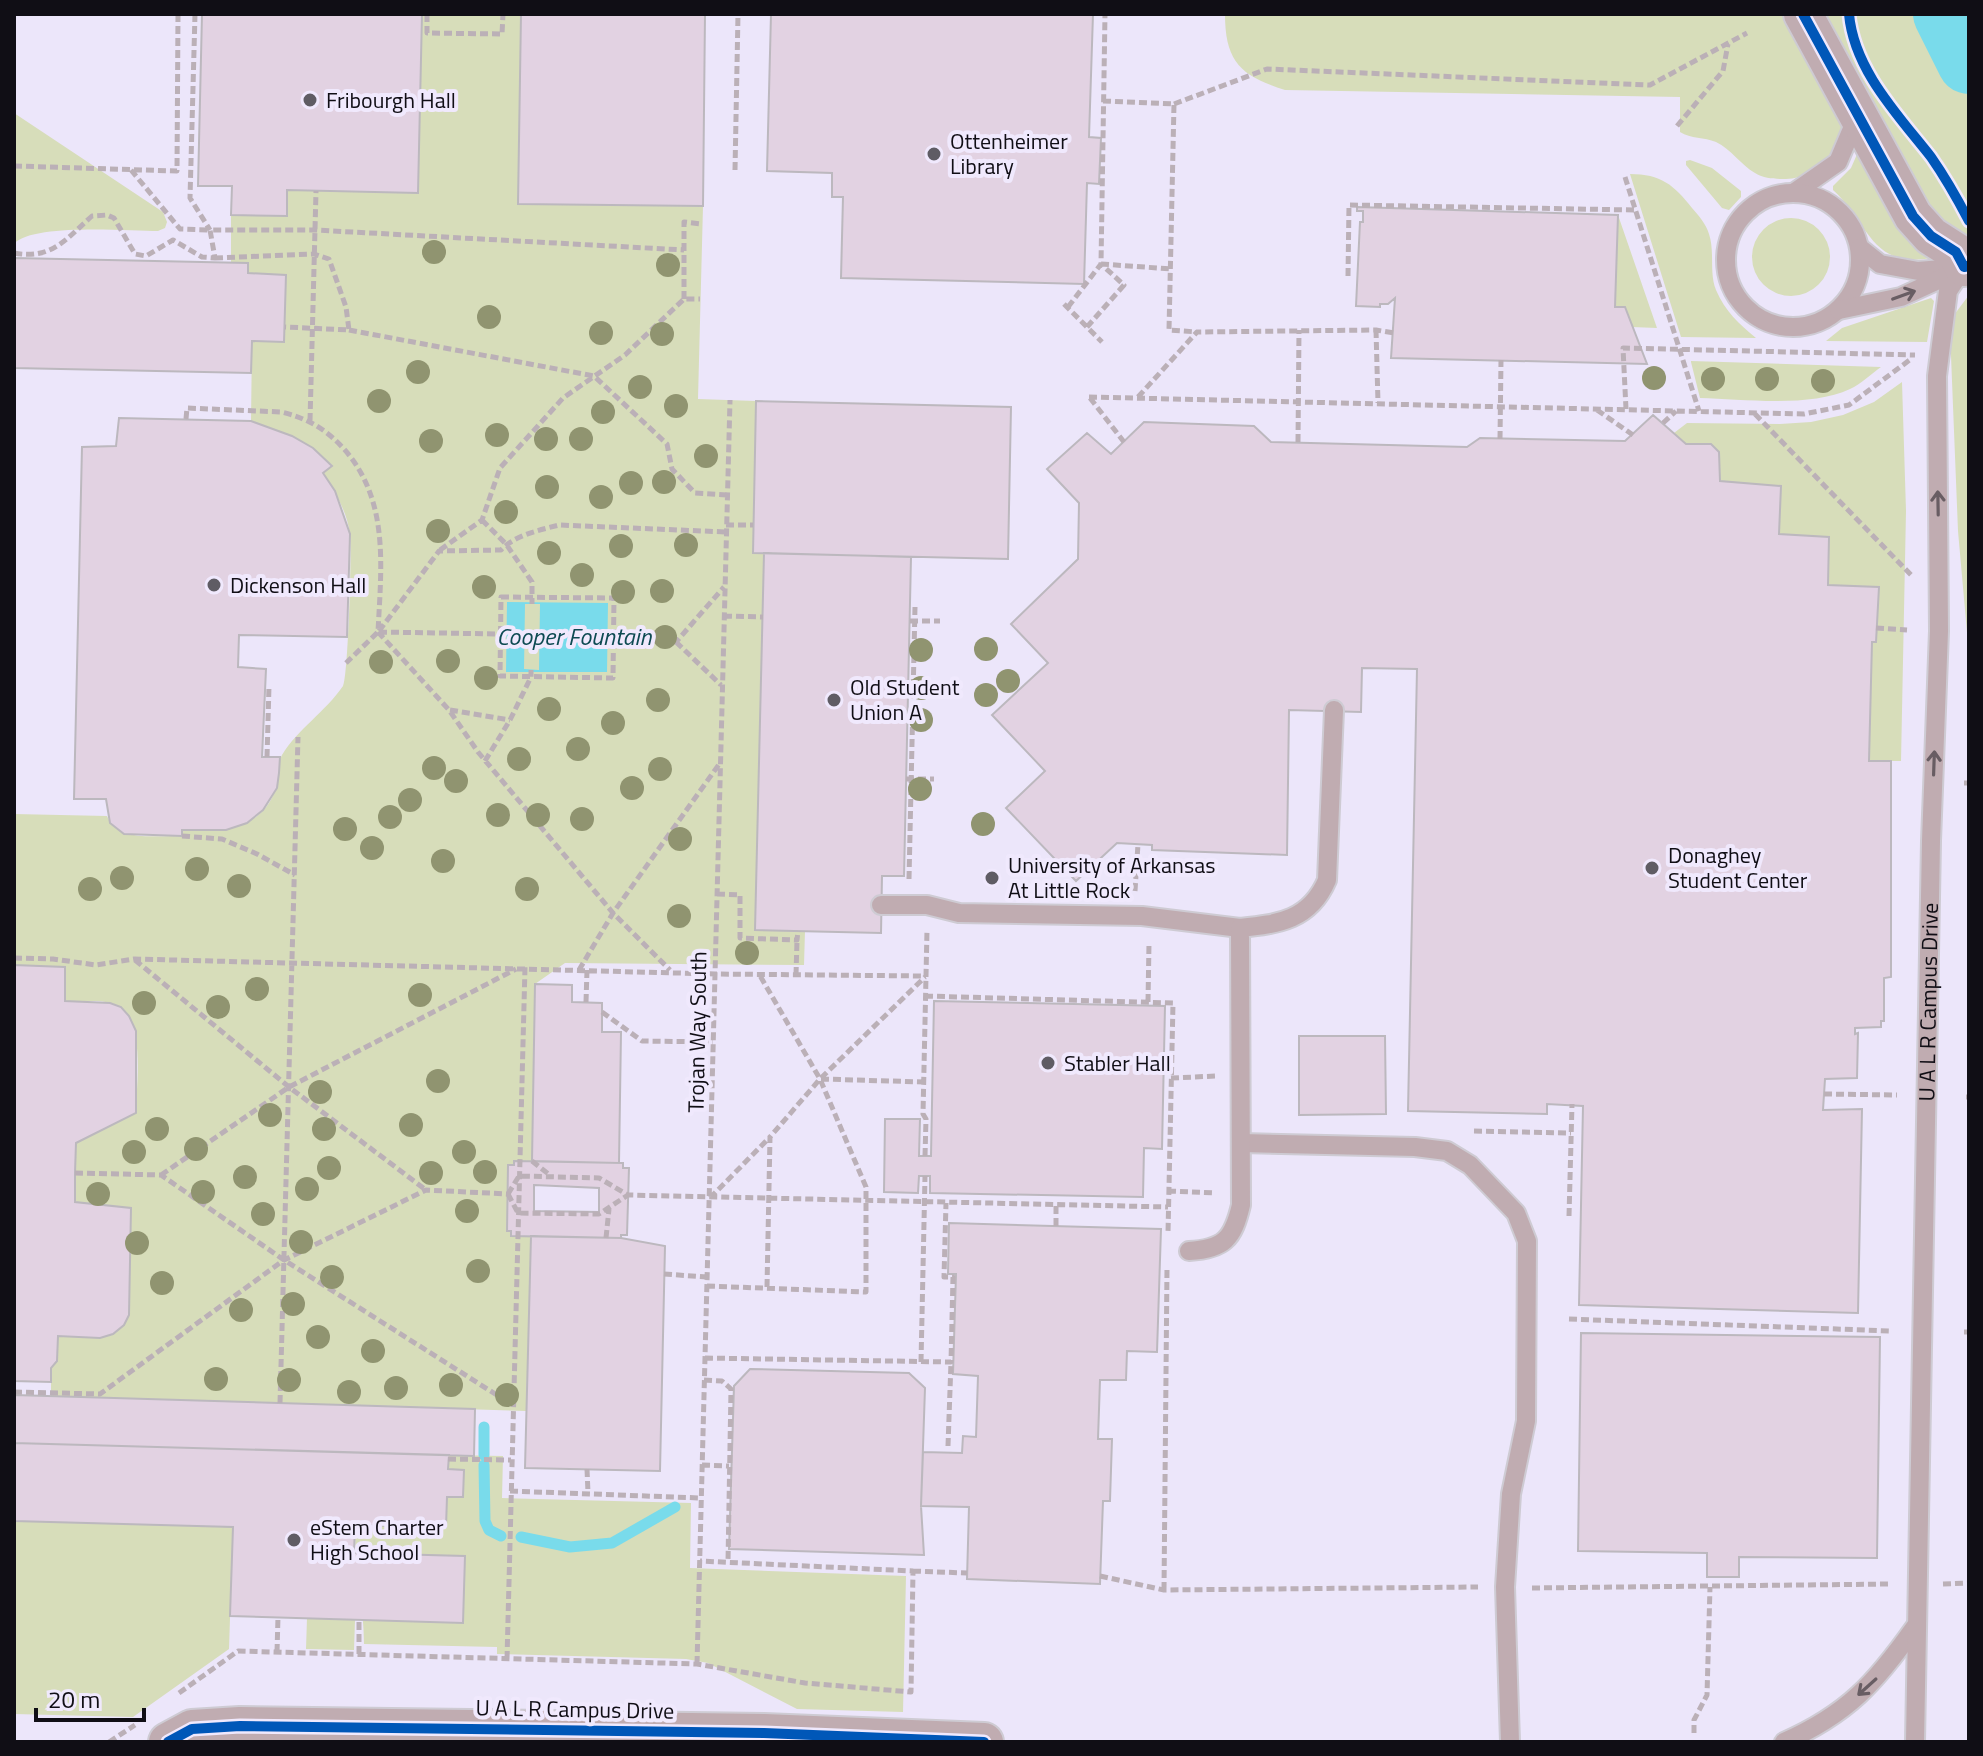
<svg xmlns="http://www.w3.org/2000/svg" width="1983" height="1756" viewBox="0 0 1983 1756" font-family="'Titillium Web',sans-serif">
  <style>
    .built { fill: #ece6fa }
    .green { fill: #d7ddba }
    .water { fill: #79dbeb; fill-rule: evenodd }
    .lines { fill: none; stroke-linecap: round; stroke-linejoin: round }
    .stream { stroke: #79dbeb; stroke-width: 11 }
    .river { stroke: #79dbeb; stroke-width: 64 }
    .building { fill: #e2d2e2; stroke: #bcb8be; stroke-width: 2; fill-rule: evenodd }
    .service-casing { stroke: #cecbd3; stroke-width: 22 }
    .minor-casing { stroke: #cecbd3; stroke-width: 42 }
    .path { stroke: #bbb0b7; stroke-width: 5; stroke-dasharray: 8 4; stroke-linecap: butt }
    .service { stroke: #c0acb1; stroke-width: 18 }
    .minor { stroke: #c0acb1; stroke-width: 38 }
    .path-bridge { stroke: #bbb0b7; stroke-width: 5; stroke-dasharray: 8 4; stroke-linecap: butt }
    .cycleway-casing { stroke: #f0e9fd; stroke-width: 15 }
    .cycleway { stroke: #0057b8; stroke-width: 10 }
    .tree { fill: #909470 }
    .oneway { stroke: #685d63 }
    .poi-dot { fill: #5f5c64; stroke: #f0e9fd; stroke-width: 3 }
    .labels { text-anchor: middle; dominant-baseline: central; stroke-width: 8; stroke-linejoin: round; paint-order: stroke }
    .poi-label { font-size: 22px; fill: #100e15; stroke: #f0e9fd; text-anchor: start }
    .street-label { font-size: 22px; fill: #100e15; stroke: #f0e9fd }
    .water-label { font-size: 24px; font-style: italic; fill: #0d4a52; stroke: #f0e9fd }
  </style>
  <rect width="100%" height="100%" fill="#f1eef8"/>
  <path class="built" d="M14,14H1969V1742H14Z"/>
  <path class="green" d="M422,14H521L518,204L703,206L698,399L756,401L753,553H764L755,930L805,931L804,965L565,963L535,984L532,1161H514V1165H508L507,1230L511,1231V1236H531L526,1411L51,1396V1368L57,1361L58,1336C85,1337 115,1344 129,1315L131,1208L75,1202L76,1143L136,1113C136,1085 147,1016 114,1004C100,999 80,1002 65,1001V967L14,965V814L107,816C119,843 156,835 181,836L182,830C219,831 259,832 275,791C279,780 277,764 282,755C298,729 326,711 343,686C348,679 352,550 350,534C347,512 335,491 323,473L332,465C307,443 282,432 251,421L252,341H284L286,275L248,273V263H231V215L287,216V190Z
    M1225,14H1969V234L1962,236L1948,230L1845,117C1838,148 1821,178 1786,179C1775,179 1765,179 1755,173C1741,165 1731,149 1716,142C1704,137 1691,139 1680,132V97L1285,90C1241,76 1225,62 1225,14Z
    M14,113L163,212L167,222L165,228L158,231C128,231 32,223 14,244Z
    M1858,152L1931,258C1871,269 1869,223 1833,190V186L1851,168Z
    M1690,160L1712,168L1741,191V197L1729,210L1722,208L1686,165V161Z
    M1630,174C1661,174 1674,185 1692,208C1699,216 1706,224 1709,234C1715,252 1709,273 1716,290C1725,311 1739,324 1756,338L1681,337Z
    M1618,215L1657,328L1632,327L1625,307H1615Z
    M1752 257a39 39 0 1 1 78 0a39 39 0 1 1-78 0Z
    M1969,295V655L1958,531L1950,331L1954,315Z
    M1931,298L1934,301L1927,342L1826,341L1842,328Z
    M1691,362V361L1881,367C1871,374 1861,384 1850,389C1810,408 1743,399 1700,398Z
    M1902,382L1906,511L1901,761H1869L1828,585L1829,537L1779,534L1781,486L1720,481L1719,452L1711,444H1686L1674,433L1687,423L1780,424L1811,422L1843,415L1874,402Z
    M449,1455L503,1456L502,1498L691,1503L690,1568L906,1576L903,1712L797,1709L708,1663L686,1659L497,1654V1647L364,1644C364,1604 354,1565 355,1525L446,1527L447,1497L463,1496L464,1470L448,1469Z
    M14,1521L233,1527L229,1649L133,1717L14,1714Z
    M307,1618L355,1620L354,1650L306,1649Z"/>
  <path class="water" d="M507,602L608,603L607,672H506ZM525,604H540L539,670L524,669Z"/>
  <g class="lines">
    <path class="stream" d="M484,1427V1455
      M484,1465L485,1521L489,1530L501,1536
      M521,1537L570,1547L612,1543L675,1507"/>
    <path class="river" d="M1945,14L1969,62"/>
  </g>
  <path class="building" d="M202,14H422L418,193L287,190V216L231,215L232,186H198Z
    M521,14H705L703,206L518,204Z
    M771,14H1093L1089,137L1101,138L1099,184L1087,183L1084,284L841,278L843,197H832V173L767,171Z
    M1357,207L1618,215L1615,307H1625L1647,364L1391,358L1395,298L1388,304H1380V307L1356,306L1360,222H1363V211H1357Z
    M14,258L248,263V273L286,275L284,342L252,341L251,373L14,368Z
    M756,401L1011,407L1008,559L753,553Z
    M1653,415L1686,444H1711L1719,452L1720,481L1781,486L1779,534L1829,537L1828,585L1879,587L1876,642H1872L1869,761H1891V977L1884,978V1021H1881V1027L1855,1028V1034L1858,1033L1857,1078L1825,1079L1823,1110L1862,1109L1858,1313L1579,1305L1583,1106L1547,1104V1114L1408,1111L1417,669L1362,668L1361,712L1289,710L1287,855L1152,850V845L1117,843L1076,881L1006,808L1045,771L992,715L1048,663L1011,624L1078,559L1079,503L1047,469L1087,433L1111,454L1144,422L1254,426L1271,442L1467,447L1480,438L1625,441Z
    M119,418L251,421L292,436L313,448L332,466L323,473L335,491L350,534L347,637L239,635L238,667L266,669L262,757H280L279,773L277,788L263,810L247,823L226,830H182V836L124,834L110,823L106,799H74L82,447L116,446Z
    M764,553L911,557L904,876H882L881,933L755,930Z
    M14,965L65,967V1001L110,1003L121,1007L129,1016L136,1031V1113L76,1143L75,1173V1202L131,1208L129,1315L124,1325L113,1334L100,1338L58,1336L57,1361L51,1368V1382L14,1381Z
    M535,984L572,985V1002L602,1003V1032H621L619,1163L532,1161Z
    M934,1001L1165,1006L1162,1149L1144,1148L1143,1197L930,1193V1176H919L918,1193L884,1192L885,1119H920L919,1156H931Z
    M1299,1036H1385L1386,1114L1299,1115Z
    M514,1161L623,1163V1168H629L627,1235H621V1238L511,1236V1231H507L508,1165H514ZM534,1185L599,1188V1212L534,1211Z
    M949,1223L1161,1229L1157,1352L1127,1351L1126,1380H1100L1098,1439H1112L1110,1501H1103L1100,1584L967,1579L969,1507L921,1506L923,1452L962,1453L963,1436L976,1437L978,1376L953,1374L956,1274H948Z
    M531,1236L621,1238L665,1246L660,1471L525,1468Z
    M1581,1333L1880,1337L1877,1558L1739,1557V1577H1707V1553L1578,1551Z
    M750,1369L909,1373L925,1388L921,1506L924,1555L729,1549L734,1386Z
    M14,1395L475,1409L474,1456L14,1443Z
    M14,1443L449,1455L448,1469L464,1470L463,1497H447L446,1527L355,1525L354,1553L465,1556L463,1623L230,1616L233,1527L14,1521Z"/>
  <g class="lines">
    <g class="service-casing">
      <g id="service">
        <path d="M1795,192L1838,162L1857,117"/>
        <circle cx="1793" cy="260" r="67"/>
        <path d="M1860,248L1880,264L1918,271L1954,268"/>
        <path d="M1839,310L1901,297L1962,269"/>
        <path d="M881,905H927L959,913L1142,916L1240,928"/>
        <path d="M1241,1143L1415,1147L1447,1151L1470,1165L1516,1213L1527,1241L1526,1421L1511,1494L1505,1587L1510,1742"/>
        <path d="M1189,1251C1224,1249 1233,1239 1241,1205L1240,928C1279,924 1310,920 1327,880L1334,710"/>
        <path d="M1784,1742C1848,1714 1876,1682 1915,1627"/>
        <path id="s1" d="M1915,1742L1931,841L1939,631L1937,376L1948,291L1964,267"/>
      </g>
    </g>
    <g class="minor-casing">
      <path id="minor" d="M1803,14L1913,216L1931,236L1956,252L1964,267L1969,266
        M168,1742L192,1729L240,1726L764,1733L984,1742"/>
    </g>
    <path class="path" d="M195,14L190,198L210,230
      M427,14V33L502,34L503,14
      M1103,101L1174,104L1169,330L1197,332
      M1174,104L1267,69L1650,85L1747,33
      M1677,126L1723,71L1728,44
      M14,166L177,171L178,14
      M131,170L180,229L209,230
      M735,170L738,14
      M1625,177L1699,411
      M14,253C52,260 66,239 92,216L107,215L114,218L135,254L146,256L173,240L202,257L215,258L210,230H315L684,250
      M215,258L314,254L329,259L346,307L349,330L285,327
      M1101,264L1172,269
      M1348,276L1349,205L1635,210
      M684,299V222L702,224
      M1064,304L1102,342
      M1068,307L1101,264L1105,14
      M1087,327L1124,285L1101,264
      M349,330L594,376L667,444L672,469L695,493L727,495
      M1376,330L1378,403
      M1089,397L1804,414L1849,405L1911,359
      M1138,397L1197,332L1376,330L1394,333
      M1090,398L1124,442
      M1626,409L1623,348L1915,355
      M1597,410L1633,435
      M1755,414L1912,576
      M186,419L187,408L281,412C307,418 326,429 344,449C390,501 381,568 378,632L346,663
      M310,421L316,191
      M1663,423L1676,411
      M1298,442L1299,330
      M482,520L506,544L532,582V604
      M726,525H753
      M440,550L482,520L500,468L563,398L625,355L684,299H700
      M501,597L614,598L613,678L500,676Z
      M724,616L763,617
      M910,621H940
      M1876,628L1907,630
      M379,631L439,551L501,550C515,535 540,530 559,525L726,532
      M378,632L449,710L478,752L613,913L670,970
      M379,632L501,634
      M613,639L676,642L724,587
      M676,642L721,685
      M450,710L510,720
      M267,757L269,686
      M485,761L510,720L531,677V670
      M906,779H934
      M1964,783H1969
      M182,836L222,839L257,854L295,875
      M909,879L915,607
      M1135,891L1138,844
      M717,894L740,895V938L797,940L798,931
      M14,958L53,959L96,965L134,959L715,974L926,976
      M135,960L289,1087L426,1190
      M579,970L613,913L720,763
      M796,975L797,940
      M925,996L1173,1003L1168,1233
      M586,1002L587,970
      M1148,1002L1149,943
      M602,1012L642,1041L713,1042
      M1171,1078L1217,1076
      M821,1079L924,1082
      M1824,1094L1897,1095
      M1966,1097H1969
      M1474,1131L1571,1133
      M925,1156L926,1119L923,1114L927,930
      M532,1161L551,1176
      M75,1173L161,1175L284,1260L511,1404
      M161,1175L289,1087L516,969
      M1168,1191L1215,1193
      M508,1194L519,1176L599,1178L628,1195L1168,1207
      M508,1194L518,1213L599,1214L628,1195
      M710,1198L770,1137
      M1569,1216L1572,1104
      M1056,1226V1205
      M606,1238L609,1209
      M664,1274L707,1277
      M707,1286L866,1292V1187L820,1079L759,974
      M767,1287L770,1137L820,1079L925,977
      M1569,1319L1890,1331
      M1964,1332H1969
      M705,1358L951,1362L953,1277H944L946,1203
      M921,1362L925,1176
      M704,1380L722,1381L731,1389L728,1562
      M14,1392L100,1394L284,1260L426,1190L508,1194
      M280,1403L298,737
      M948,1446L951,1362
      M448,1459L511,1460
      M702,1465L729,1466
      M587,1469L588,1493
      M510,1491L701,1498
      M913,1571L967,1573
      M1100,1576L1164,1590L1478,1587
      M1943,1584L1969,1583
      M1532,1588L1890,1584
      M1164,1590L1167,1267
      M277,1652L278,1617
      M359,1654V1620
      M507,1659L525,967
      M697,1664L730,400
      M179,1693L238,1651L697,1664L805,1683L911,1692L913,1571L700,1561
      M1694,1733V1720L1707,1695L1710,1587
      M109,1742L135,1725"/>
    <use href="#service" class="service"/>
    <use href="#minor" class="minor"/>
    <path class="path-bridge" d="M1500,439L1501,360"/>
    <g class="cycleway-casing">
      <path id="cycleway" d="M1803,14L1913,216L1931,236L1956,252L1964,267L1969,266
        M1849,14C1854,70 1898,115 1931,157C1945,177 1958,200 1969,221
        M168,1742L192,1729L240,1726L764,1733L984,1742"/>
    </g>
    <use href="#cycleway" class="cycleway"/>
  </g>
  <g class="tree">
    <circle cx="434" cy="252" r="12"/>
    <circle cx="668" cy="265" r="12"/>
    <circle cx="489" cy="317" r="12"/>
    <circle cx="601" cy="333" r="12"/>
    <circle cx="662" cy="334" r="12"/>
    <circle cx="418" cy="372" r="12"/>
    <circle cx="1654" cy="378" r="12"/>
    <circle cx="1713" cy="379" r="12"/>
    <circle cx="1767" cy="379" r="12"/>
    <circle cx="1823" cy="381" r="12"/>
    <circle cx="640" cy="387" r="12"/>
    <circle cx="379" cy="401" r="12"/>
    <circle cx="676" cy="406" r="12"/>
    <circle cx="603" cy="412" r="12"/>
    <circle cx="497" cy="435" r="12"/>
    <circle cx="546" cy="439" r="12"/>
    <circle cx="581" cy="439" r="12"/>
    <circle cx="431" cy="441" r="12"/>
    <circle cx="706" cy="456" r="12"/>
    <circle cx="664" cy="482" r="12"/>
    <circle cx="631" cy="483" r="12"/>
    <circle cx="547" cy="487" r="12"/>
    <circle cx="601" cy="497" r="12"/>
    <circle cx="506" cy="512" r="12"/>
    <circle cx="438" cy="531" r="12"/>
    <circle cx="686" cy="545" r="12"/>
    <circle cx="621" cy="546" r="12"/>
    <circle cx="549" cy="553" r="12"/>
    <circle cx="582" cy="575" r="12"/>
    <circle cx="484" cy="587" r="12"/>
    <circle cx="662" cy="591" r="12"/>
    <circle cx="623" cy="592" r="12"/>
    <circle cx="665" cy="637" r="12"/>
    <circle cx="986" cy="649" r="12"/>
    <circle cx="921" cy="650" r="12"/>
    <circle cx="448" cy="661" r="12"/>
    <circle cx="381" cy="662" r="12"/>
    <circle cx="486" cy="678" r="12"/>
    <circle cx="1008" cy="681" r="12"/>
    <circle cx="921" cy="688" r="12"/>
    <circle cx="986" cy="695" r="12"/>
    <circle cx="658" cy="700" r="12"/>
    <circle cx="549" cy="709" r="12"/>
    <circle cx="921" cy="720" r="12"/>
    <circle cx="613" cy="723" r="12"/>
    <circle cx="578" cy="749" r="12"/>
    <circle cx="519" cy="759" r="12"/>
    <circle cx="434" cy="768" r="12"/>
    <circle cx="660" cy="769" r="12"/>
    <circle cx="456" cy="781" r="12"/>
    <circle cx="632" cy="788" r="12"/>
    <circle cx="920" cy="789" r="12"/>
    <circle cx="410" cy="800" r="12"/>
    <circle cx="498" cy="815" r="12"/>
    <circle cx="538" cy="815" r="12"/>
    <circle cx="390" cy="817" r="12"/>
    <circle cx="582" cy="819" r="12"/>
    <circle cx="983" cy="824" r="12"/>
    <circle cx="345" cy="829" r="12"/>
    <circle cx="680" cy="839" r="12"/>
    <circle cx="372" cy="848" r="12"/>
    <circle cx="443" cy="861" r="12"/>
    <circle cx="197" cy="869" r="12"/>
    <circle cx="122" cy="878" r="12"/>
    <circle cx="239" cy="886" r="12"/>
    <circle cx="90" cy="889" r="12"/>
    <circle cx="527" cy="889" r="12"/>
    <circle cx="679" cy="916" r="12"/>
    <circle cx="747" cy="953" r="12"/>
    <circle cx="257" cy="989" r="12"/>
    <circle cx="420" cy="995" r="12"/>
    <circle cx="144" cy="1003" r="12"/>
    <circle cx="218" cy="1007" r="12"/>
    <circle cx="438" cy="1081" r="12"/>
    <circle cx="320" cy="1092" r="12"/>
    <circle cx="270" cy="1115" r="12"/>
    <circle cx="411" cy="1125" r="12"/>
    <circle cx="157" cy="1129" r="12"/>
    <circle cx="324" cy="1129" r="12"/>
    <circle cx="196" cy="1149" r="12"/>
    <circle cx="134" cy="1152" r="12"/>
    <circle cx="464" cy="1152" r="12"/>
    <circle cx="329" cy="1168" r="12"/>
    <circle cx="485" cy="1172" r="12"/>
    <circle cx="431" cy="1173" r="12"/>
    <circle cx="245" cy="1177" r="12"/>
    <circle cx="307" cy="1189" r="12"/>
    <circle cx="203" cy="1192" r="12"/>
    <circle cx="98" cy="1194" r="12"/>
    <circle cx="467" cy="1211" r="12"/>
    <circle cx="263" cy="1214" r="12"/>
    <circle cx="301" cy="1242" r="12"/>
    <circle cx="137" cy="1243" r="12"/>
    <circle cx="478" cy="1271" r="12"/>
    <circle cx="332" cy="1277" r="12"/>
    <circle cx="162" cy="1283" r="12"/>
    <circle cx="293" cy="1304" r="12"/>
    <circle cx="241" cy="1310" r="12"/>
    <circle cx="318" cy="1337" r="12"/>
    <circle cx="373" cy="1351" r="12"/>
    <circle cx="216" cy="1379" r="12"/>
    <circle cx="289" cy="1380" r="12"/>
    <circle cx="451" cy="1385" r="12"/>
    <circle cx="396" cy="1388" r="12"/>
    <circle cx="349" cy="1392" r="12"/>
    <circle cx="507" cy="1395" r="12"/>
  </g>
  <defs><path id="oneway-shaft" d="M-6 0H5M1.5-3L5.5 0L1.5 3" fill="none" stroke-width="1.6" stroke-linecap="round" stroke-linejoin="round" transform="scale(2)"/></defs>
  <g class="oneway">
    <use href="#oneway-shaft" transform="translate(1904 295) rotate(-20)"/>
    <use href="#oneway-shaft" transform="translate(1938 503) rotate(-91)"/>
    <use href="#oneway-shaft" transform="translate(1934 763) rotate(-88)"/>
    <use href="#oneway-shaft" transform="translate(1867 1687) rotate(138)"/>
  </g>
  <g class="poi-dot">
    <circle cx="310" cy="100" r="8"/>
    <circle cx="934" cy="154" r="8"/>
    <circle cx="214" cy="585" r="8"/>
    <circle cx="834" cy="700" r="8"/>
    <circle cx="1652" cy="868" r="8"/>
    <circle cx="992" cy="878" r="8"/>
    <circle cx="1048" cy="1063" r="8"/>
    <circle cx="294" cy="1540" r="8"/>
  </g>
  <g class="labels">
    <g class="poi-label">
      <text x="326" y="100">Fribourgh Hall</text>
      <text x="950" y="141">Ottenheimer<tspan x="950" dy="25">Library</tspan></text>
      <text x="230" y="585">Dickenson Hall</text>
      <text x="850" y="687">Old Student<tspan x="850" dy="25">Union A</tspan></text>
      <text x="1668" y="855">Donaghey<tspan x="1668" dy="25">Student Center</tspan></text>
      <text x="1008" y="865">University of Arkansas<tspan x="1008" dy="25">At Little Rock</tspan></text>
      <text x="1064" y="1063">Stabler Hall</text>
      <text x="310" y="1527">eStem Charter<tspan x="310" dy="25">High School</tspan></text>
    </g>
    <g class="street-label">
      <text stroke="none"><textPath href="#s1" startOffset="740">U A L R Campus Drive</textPath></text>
      <text transform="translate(697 1032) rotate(-89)">Trojan Way South</text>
      <text transform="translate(575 1709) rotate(1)">U A L R Campus Drive</text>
    </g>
    <g class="water-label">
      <text x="574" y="636">Cooper Fountain</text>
    </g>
  </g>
  <rect width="1983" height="1756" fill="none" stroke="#100e15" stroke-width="32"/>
  <path d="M36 1708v12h108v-12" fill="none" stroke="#100e15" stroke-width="4"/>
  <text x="48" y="1708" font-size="24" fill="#100e15" stroke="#f0e9fd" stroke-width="6" paint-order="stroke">20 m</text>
</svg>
